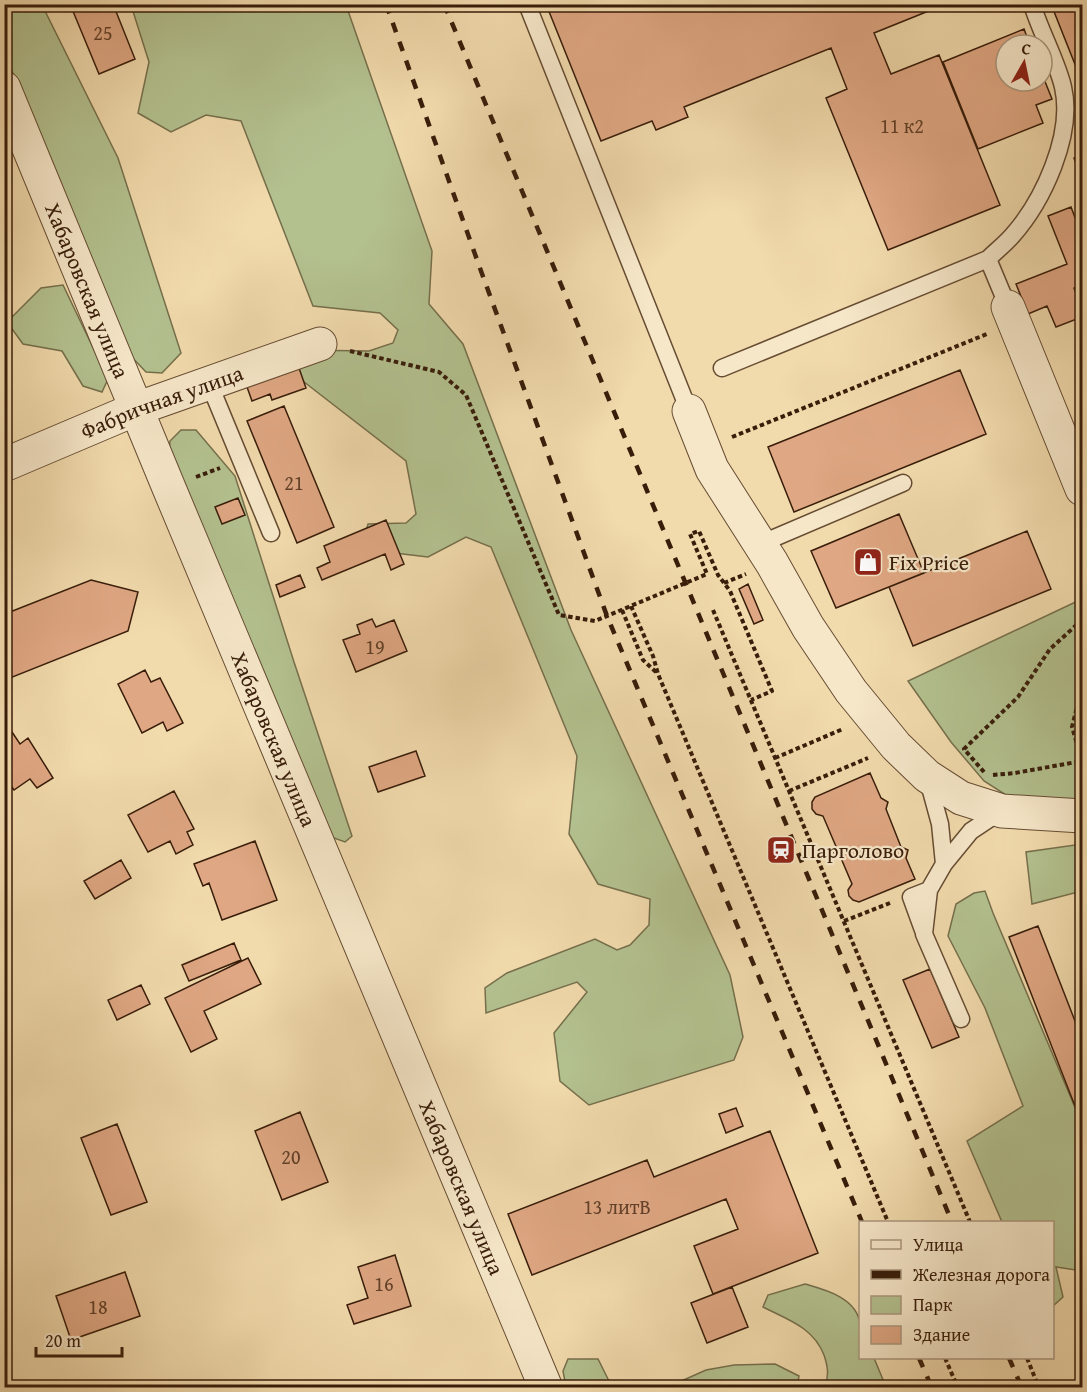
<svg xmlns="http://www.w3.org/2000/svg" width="1087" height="1392" viewBox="0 0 1087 1392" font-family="'Gentium Book Plus',serif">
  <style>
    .green { fill: #b3c18f; stroke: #766f4c; stroke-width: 1.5 }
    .building { fill: #dfa783; stroke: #381d0a; stroke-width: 1.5 }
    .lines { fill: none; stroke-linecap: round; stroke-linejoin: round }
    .service-casing { stroke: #664c32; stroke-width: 19 }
    .minor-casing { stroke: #664c32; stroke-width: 35 }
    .path { stroke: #381d0a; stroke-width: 4; stroke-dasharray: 4.5 3; stroke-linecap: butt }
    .service { stroke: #f6e7c9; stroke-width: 16 }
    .minor { stroke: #f6e7c9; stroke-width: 33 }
    .rail { stroke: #381d0a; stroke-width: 4.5; stroke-dasharray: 10 10; stroke-linecap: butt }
    .labels { text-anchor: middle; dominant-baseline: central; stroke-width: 4.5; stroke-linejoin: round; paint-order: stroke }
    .number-label { font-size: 20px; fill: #624028 }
    .street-label { font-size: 22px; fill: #381d0a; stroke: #f6e7c9 }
    .poi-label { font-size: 22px; fill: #381d0a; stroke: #f6e7c9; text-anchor: start }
  </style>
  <rect width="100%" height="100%" fill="#f1daac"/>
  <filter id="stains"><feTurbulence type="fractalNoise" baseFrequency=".00333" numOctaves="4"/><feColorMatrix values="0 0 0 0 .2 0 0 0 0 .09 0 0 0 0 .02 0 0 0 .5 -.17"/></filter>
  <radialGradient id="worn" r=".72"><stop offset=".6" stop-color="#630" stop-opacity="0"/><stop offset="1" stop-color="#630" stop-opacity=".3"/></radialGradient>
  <path class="green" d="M4,5H42L118,158L181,353L162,373L146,372L126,351L5,54Z
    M131,5H346L432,251L429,304L463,344L571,630L730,975L743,1037L734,1060L589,1105L560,1081L554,1033L587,992L577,982L486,1013L485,988L507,973L595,939L617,950L630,945L649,925L650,899L598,884L569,834L577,756L491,547L466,537L428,557L361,549L368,524L406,523L416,514L406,461L277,361L301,350L369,351L393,343L398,330L380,313L313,306L241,121L206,115L171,132L138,113L149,62Z
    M63,285L108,379L102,392L83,386L62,351L23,344L7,322L41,288Z
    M181,430H196L235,476L294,662L352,836L345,842L331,837L169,455L170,441Z
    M1082,599V802L1009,797L984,781L951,742L908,681Z
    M1082,844V891L1032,904L1026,852Z
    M985,891L993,913L1082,1124V1271L1056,1267L1063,1297L1053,1306L1052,1222H1002L967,1141L1023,1106L985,1008L948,936L956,904L974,893Z
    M805,1284C826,1290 857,1298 860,1324C862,1334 860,1347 860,1358H874L886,1387H825C829,1375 828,1367 824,1355C813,1327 788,1320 763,1307L768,1295Z
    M568,1359H598L610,1383L621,1387H566L563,1371Z
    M775,1364L799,1376L797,1387H668L706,1370L734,1365Z"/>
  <path class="building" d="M70,4H113L135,59L99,74Z
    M546,4H946L874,33L891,74L939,55L1000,205L888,250L826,98L847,89L831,48L684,107L688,117L656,130L652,121L601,141Z
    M1051,4H1082V82Z
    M1024,29L1030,45H1006V81H1042V74L1052,99L1036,105L1043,123L978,149L943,62Z
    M1082,154V179L1074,158Z
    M1071,207L1082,236V284L1074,288L1082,310V317L1056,327L1047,306L1028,314L1016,284L1067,264L1048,216Z
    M299,368L306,388L272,400L270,394L252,401L247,387Z
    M960,370L986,434L794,512L768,447Z
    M284,406L334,527L297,543L247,421Z
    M238,498L245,515L222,524L215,507Z
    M899,514L924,573L836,608L811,551Z
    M386,520L404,564L391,570L385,554L322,580L317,568L330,562L324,546Z
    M1027,531L1051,589L913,646L889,587Z
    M300,575L305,587L280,597L276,585Z
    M91,580L138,592L128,631L5,680L4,598L10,612Z
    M748,584L763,620L754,624L739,589Z
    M372,619L376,627L394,620L407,651L356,672L343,640L360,634L357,625Z
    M145,670L151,682L160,678L183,723L167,731L163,722L142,733L118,684Z
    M12,732L20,744L28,738L53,778L37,788L30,779L14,790L4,776V737Z
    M416,751L425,776L378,792L369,767Z
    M870,773L881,798L888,802L886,809L901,847L908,850L906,858L915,879L859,902L853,900L849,896L848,890L852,884L823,816L816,814L812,809V802L815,797Z
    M174,791L194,829L187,832L193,845L176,854L170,841L148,852L128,815Z
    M255,841L277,900L222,920L209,883L203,886L194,864Z
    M121,860L131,878L95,899L84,881Z
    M1038,926L1082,1039V1124L1009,937Z
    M234,943L241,960L189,981L182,965Z
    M248,958L261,984L204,1011L217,1039L191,1052L165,998Z
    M930,969L959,1037L932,1048L903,980Z
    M141,985L150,1004L117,1020L108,1000Z
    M736,1108L743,1126L726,1133L719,1114Z
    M300,1112L328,1182L282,1200L255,1131Z
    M117,1124L147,1202L111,1215L81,1138Z
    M770,1131L818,1253L713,1294L694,1246L738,1229L726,1199L532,1275L508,1214L647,1160L654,1177Z
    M395,1255L411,1306L354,1324L347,1305L368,1298L358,1267Z
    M125,1272L140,1316L71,1340L56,1296Z
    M732,1287L748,1327L707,1343L691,1303Z"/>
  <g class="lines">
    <g class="service-casing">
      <path id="service" d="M527,4L689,411
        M1008,307L988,259C996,251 1005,244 1012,236C1043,201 1074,135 1063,87C1057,61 1040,31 1032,4
        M722,368L988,259
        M209,383L271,533
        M760,544L903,483
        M928,780L940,824L944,864
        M923,930L911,897L929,890
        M961,1019L924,934L929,890L944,864L971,831L1001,811"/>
    </g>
    <g class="minor-casing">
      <g id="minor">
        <path id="s1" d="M4,88L169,488L546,1388"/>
        <path d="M1008,307L1082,489"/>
        <path d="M689,411L712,469L772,563L808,627L851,691L896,746L927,776L961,798L1002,811L1082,816"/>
        <path id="s2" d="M4,465L136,409L320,344"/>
      </g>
    </g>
    <path class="path" d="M350,351L439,372L466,395L559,615L595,621L707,574L690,534L699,531L718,575L730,591L772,691L751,700
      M732,437L987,334
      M196,477L220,468
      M724,583L746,574
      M631,606L653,656L658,674L888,1222
      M622,610L643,660L657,673
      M713,610L970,1222
      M1077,623L1082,637
      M1082,687L1072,727L1082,761
      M775,758L843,729
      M984,772L964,749L1018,697L1050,649L1082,620
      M993,775L1015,773L1082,761
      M789,791L868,758
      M817,858L837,850
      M844,921L890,903
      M945,1358L958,1388
      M1027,1358L1039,1388"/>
    <use href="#service" class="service"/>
    <use href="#minor" class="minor"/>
    <path class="rail" d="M386,4L481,271L607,616L862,1222
      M444,4L952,1222
      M919,1358L932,1388
      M1009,1358L1022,1388"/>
  </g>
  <defs>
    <g id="shop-square" transform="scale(1.5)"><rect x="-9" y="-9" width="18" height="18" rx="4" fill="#8f2418" stroke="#f6e7c9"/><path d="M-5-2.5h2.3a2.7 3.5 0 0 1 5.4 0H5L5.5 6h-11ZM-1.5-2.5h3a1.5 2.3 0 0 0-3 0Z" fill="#fff"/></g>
    <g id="station-square" transform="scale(1.5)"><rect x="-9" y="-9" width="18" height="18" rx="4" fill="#8f2418" stroke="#f6e7c9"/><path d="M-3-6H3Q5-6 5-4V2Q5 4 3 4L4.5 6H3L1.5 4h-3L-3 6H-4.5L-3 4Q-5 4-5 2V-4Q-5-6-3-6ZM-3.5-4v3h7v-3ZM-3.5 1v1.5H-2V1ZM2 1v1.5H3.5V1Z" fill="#fff"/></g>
  </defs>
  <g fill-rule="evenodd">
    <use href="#shop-square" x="868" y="562"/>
    <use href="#station-square" x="781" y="850"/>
  </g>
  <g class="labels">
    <g class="number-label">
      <text x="103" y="32">25</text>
      <text x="902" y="125">11 к2</text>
      <text x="294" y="482">21</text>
      <text x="375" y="646">19</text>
      <text x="291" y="1156">20</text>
      <text x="617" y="1206">13 литВ</text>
      <text x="384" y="1283">16</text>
      <text x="98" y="1306">18</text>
    </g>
    <g class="street-label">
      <text stroke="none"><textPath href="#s1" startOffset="219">Хабаровская улица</textPath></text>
      <text stroke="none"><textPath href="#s2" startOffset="170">Фабричная улица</textPath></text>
      <text stroke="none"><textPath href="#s1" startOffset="705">Хабаровская улица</textPath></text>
      <text stroke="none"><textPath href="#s1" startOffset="1191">Хабаровская улица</textPath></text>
    </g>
    <g class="poi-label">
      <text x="889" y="562">Fix Price</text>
      <text x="802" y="850">Парголово</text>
    </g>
  </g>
  <rect width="1087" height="1392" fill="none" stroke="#f1daac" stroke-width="24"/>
  <rect x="6" y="6" width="1075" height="1380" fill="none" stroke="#381d0a" stroke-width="3"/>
  <rect x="12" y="12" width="1063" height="1368" fill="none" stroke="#381d0a" stroke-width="1.5"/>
  <rect x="859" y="1221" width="195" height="138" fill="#f6e7c9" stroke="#aa967d" stroke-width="1.5"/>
  <rect x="871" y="1240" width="30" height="9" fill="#f6e7c9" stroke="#aa967d" stroke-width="1.5"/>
  <text x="913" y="1251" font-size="18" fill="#381d0a">Улица</text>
  <rect x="871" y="1270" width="30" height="9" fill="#381d0a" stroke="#aa967d" stroke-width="1.5"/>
  <text x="913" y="1281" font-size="18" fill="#381d0a">Железная дорога</text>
  <rect x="871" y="1296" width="30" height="18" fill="#b3c18f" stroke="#aa967d" stroke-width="1.5"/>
  <text x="913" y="1311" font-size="18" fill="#381d0a">Парк</text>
  <rect x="871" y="1326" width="30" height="18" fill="#dfa783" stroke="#aa967d" stroke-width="1.5"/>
  <text x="913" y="1341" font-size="18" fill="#381d0a">Здание</text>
  <g transform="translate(1024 63) rotate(9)"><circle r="28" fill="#f6e7c9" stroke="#aa967d" stroke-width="1.5"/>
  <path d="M0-4.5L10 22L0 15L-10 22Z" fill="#8f2418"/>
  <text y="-9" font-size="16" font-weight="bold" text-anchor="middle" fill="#381d0a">С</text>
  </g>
  <path d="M36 1347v9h86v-9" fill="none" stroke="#381d0a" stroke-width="3"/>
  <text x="45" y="1347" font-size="18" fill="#381d0a" stroke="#f6e7c9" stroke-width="4.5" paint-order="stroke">20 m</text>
  <rect width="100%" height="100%" filter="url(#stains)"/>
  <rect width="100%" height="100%" fill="url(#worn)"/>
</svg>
